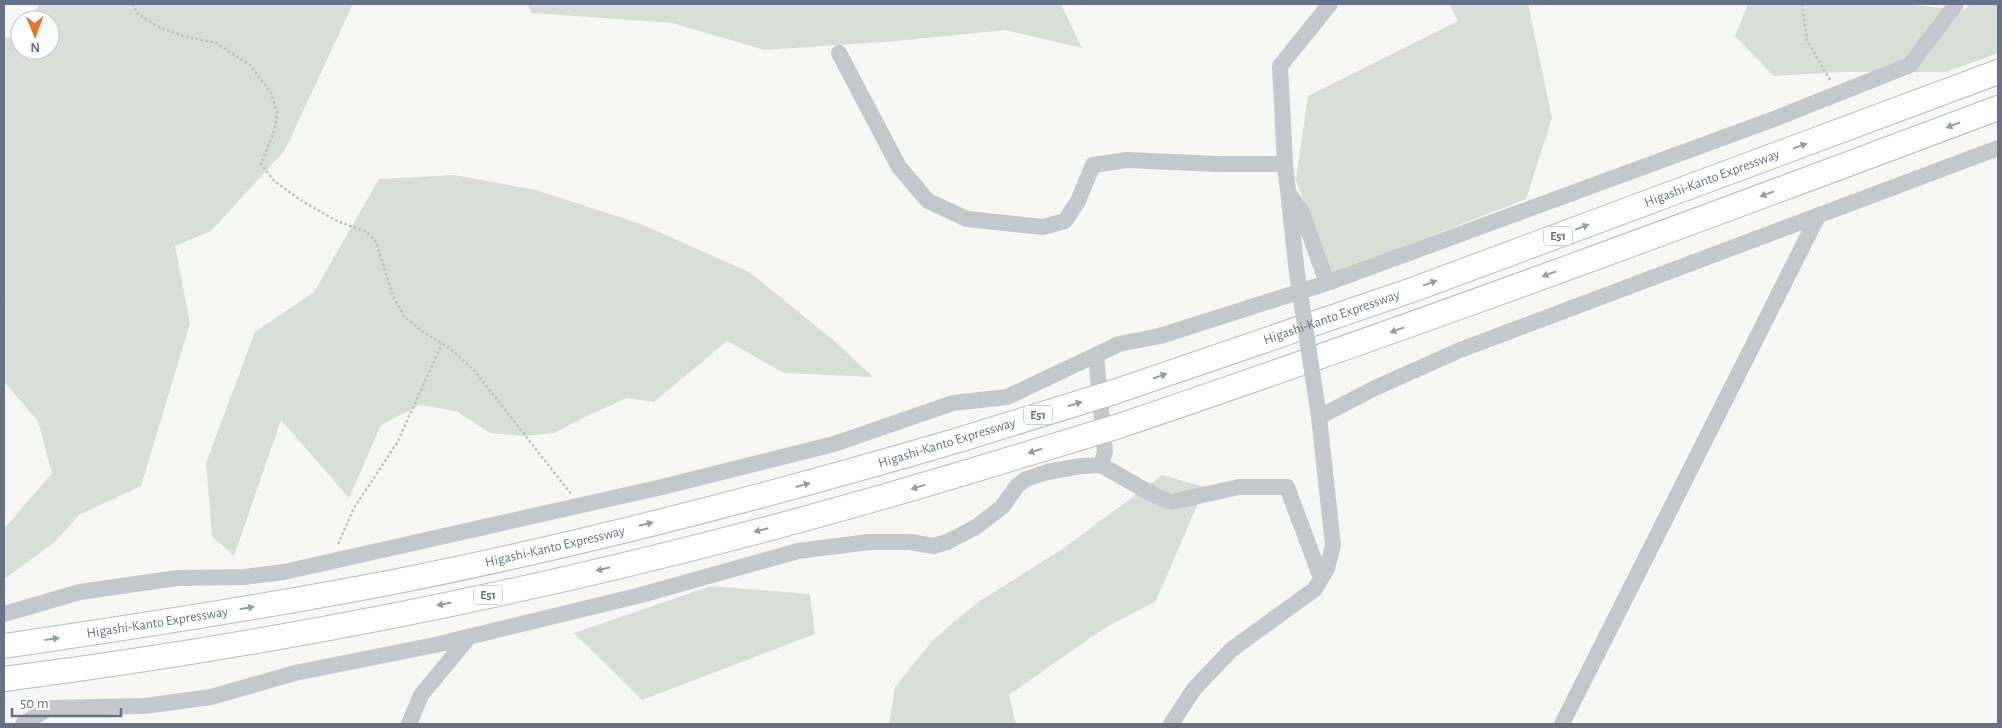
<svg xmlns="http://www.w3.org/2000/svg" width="2002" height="728" viewBox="0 0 2002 728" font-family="'Alegreya Sans',sans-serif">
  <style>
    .green { fill: #d8dfd6 }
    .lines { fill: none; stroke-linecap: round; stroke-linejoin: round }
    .highway-casing { stroke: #b8babe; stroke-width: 26 }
    .path { stroke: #bfc0c3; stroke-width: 2.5; stroke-dasharray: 2.5 2.5; stroke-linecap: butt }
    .minor { stroke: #c5c8cc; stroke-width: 16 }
    .highway { stroke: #fff; stroke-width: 24 }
    .highway-bridge-casing { stroke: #b8babe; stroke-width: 26; stroke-linecap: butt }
    .minor-bridge { stroke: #c5c8cc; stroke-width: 16 }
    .highway-bridge { stroke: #fff; stroke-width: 24 }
    .oneway { fill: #949daa }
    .labels { text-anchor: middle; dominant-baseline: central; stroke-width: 5; stroke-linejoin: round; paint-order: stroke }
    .shield { fill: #fff; stroke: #949daa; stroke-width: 1 }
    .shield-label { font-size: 12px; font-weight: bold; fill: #667386 }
    .street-label { font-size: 14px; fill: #667386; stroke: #fff }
  </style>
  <rect width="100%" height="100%" fill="#f7f8f5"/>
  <path class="green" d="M40,4H352V6L285,150L211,231L175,246L190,323L141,486L79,515L55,542L4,579V529L52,473L38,421L4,382V306L6,299L4,297V38L14,36L20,29V50H50V20H27Z
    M527,4H1061L1082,48L1005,30L896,41L765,50L672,23L532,13Z
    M1449,4H1528L1552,118L1526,199L1330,275L1296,180L1308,96L1458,21Z
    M1748,4H1903L1964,10L1970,4H1998V53L1946,72H1843L1774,76L1735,36Z
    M454,175L536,190L641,224L749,272L832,339L873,377L784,373L727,341L654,402L627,398L591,414L554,433L523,436L490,433L456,411L420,405L381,425L349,498L281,420L234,556L212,536L206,463L255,332L314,292L379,179Z
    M1162,475L1205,487L1156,601L1103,629L1009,695L1016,724H889L895,687L933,640L978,602L1064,548Z
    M711,586L810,594L815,634L642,700L574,633Z"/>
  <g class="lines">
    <g class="highway-casing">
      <g id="highway">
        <path id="s1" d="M1114,392L1412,290L1998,72"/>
        <path d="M1116,427C1412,327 1705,218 1998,108"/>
        <path id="s2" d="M4,646C134,627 264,607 393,582C585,544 775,494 962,439"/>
        <path d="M4,679C326,638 653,567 964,473"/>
      </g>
    </g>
    <path class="path" d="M132,4L138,14L159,27L183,36L216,43L250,65L271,93L277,112L275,129L261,164L274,181L302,201L337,221L367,232L376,242L393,296L404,316L423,332L448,347L473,369L571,494
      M1802,4L1807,40L1831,82
      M338,544L354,508L397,443L442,344"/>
    <path class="minor" d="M839,53L899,167L928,201L967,219L1043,227L1065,221L1078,201L1093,165L1127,160L1219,164H1285L1297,273
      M1285,164L1280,66L1330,4
      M1290,195L1302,213L1327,283
      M1096,355L1105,452L1101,465
      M4,614L80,592L177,578L244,577L284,572L662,487L834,444L953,403L1007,397L1119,344L1160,336L1327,283L1774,119L1910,65L1956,4
      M23,724L49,708L145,706L211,697L295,673L435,645L641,595L798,551L869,542H910L934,546L947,542L976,527L1002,507L1017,486L1026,479L1047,472L1081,466L1101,465L1152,494L1171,502L1239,487H1287L1321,578
      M409,724L421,695L470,636
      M1171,724L1194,689L1231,650L1315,589L1327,569L1333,545L1319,417L1375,388L1460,350L1998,148
      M1562,724L1818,216"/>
    <use href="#highway" class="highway"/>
    <g class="highway-bridge-casing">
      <path id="highway-bridge" d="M962,439L1114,392
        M964,473L1116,427"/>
    </g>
    <path class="minor-bridge" d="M1297,273L1319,417"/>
    <use href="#highway-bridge" class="highway-bridge"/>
  </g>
  <defs><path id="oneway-solid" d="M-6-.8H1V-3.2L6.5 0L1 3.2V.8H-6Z" transform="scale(1.25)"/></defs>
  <g class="oneway">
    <use href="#oneway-solid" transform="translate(1953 125) rotate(159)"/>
    <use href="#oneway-solid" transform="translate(1800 146) rotate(-20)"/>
    <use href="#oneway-solid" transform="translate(1767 194) rotate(160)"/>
    <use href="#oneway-solid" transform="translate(1582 227) rotate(-20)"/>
    <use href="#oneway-solid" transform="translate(1549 274) rotate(160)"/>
    <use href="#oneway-solid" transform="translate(1430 283) rotate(-20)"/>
    <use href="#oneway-solid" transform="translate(1397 330) rotate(160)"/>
    <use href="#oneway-solid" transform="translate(1160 376) rotate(-19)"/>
    <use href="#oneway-solid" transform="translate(1075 404) rotate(-17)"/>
    <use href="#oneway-solid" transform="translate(1035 451) rotate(163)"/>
    <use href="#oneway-solid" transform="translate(803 485) rotate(-16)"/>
    <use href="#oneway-solid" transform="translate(918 487) rotate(163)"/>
    <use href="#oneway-solid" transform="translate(646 524) rotate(-13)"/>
    <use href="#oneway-solid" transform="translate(761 530) rotate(166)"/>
    <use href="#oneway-solid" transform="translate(603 569) rotate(166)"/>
    <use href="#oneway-solid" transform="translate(444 604) rotate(168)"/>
    <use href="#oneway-solid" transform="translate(247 608) rotate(-10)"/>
    <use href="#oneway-solid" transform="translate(52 639) rotate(-8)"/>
  </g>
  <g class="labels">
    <g class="shield">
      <rect x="1544" y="226.5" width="28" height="19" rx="4"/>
      <rect x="1024" y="405.5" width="28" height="19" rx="4"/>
      <rect x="474" y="585.5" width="28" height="19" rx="4"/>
    </g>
    <g class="shield-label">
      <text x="1558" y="236">E51</text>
      <text x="1038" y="415">E51</text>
      <text x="488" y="595">E51</text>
    </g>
    <g class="street-label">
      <text stroke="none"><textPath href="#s1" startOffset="635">Higashi-Kanto Expressway</textPath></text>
      <text stroke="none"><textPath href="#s1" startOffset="230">Higashi-Kanto Expressway</textPath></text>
      <text transform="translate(947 443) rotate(-17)">Higashi-Kanto Expressway</text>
      <text stroke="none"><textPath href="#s2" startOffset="560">Higashi-Kanto Expressway</textPath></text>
      <text stroke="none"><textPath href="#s2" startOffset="155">Higashi-Kanto Expressway</textPath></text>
    </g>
  </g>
  <rect width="2002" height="728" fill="none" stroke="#667386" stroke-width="10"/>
  <g transform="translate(35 35) rotate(179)"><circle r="24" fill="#ffffff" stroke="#c2c7cf"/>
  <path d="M0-4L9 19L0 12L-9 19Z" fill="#e67427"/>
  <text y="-8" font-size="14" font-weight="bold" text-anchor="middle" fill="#667386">N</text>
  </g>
  <path d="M12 708v8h109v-8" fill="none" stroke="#667386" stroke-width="2.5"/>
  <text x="20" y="708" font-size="15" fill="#667386" stroke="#ffffff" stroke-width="4" paint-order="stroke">50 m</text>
</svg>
